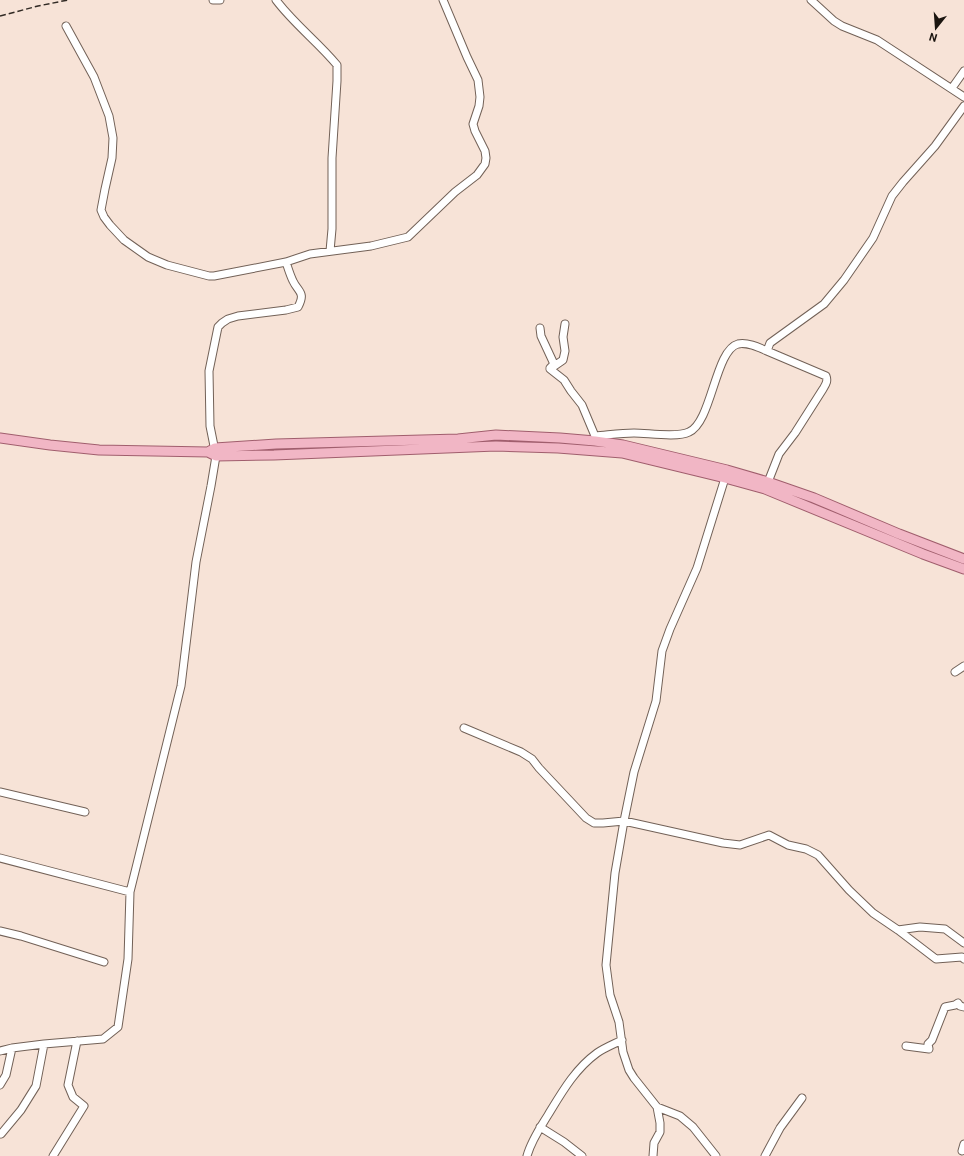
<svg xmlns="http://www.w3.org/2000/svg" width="964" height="1156" viewBox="0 0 964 1156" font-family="Roboto,sans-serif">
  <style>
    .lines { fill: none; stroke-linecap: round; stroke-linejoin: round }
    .minor-casing { stroke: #726157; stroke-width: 9 }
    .major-casing { stroke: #a05e6d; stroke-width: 11 }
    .minor { stroke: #fff; stroke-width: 7 }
    .major { stroke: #f1b6c5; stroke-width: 9 }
    .rail { stroke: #312a24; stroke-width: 1.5; stroke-dasharray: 6 3; stroke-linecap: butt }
  </style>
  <rect width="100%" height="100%" fill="#f7e3d7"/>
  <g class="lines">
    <g class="minor-casing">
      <path id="minor" d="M213,0H220
        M276,0C294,24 318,42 337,65V81L332,158V229L330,251
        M811,0L834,21L842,26L877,40L964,97
        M66,26L94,77L109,116L113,138L112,158L105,189L101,210L104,217L110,225L124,240L148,257L167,265L209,276H214L286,262L310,254L371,246L408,237L455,192L477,175L485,164L486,158L485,151L475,131L473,124L479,106L480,97L478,80L467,57L443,0
        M952,88L964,71
        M540,328L541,336L554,364L550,368
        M550,369L564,380L571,391L582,405L595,436V439
        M550,369L563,360L565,351L563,337L565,324
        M595,436C608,435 621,433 634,433C648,433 677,438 689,432C712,422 715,350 738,344C747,342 758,347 767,351
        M768,482L779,454L795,433L823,389C826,384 828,381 826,376L767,351L770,343L824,304L844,280L873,238L892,196L903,182L935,146L964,106
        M955,672L964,666
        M464,728L521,752L532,759L539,768L586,818L594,823H603L624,821L723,843L740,845L769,835L788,845L806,849L818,855L849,890L873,913L898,930L936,959L962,957L964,959
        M0,792L85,812
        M0,858L130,892
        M898,930L920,927L945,929L964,943
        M0,931L21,936L104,962
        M906,1046L929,1049L928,1044L932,1040L945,1007L955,1005L958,1003L960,1006L964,1007
        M0,1051L12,1048L44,1044L103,1039L118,1027L128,959L130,892L181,686L196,562L211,486L216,456L210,426L209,371L218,327L222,323L228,319L238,316L286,310L298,307C306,292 298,292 293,281C290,275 288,268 286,262
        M0,1085L6,1075L12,1048
        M657,1107L680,1116L693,1127L716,1156
        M540,1127L564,1142L582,1156
        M1,1134L21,1110L36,1086L44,1044
        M962,1151L964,1144
        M53,1156L84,1106L73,1097L68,1085L77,1041
        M527,1156C531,1141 540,1128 548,1115C562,1092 575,1069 597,1053C604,1048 614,1044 622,1040
        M653,1156L654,1143L660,1132V1123L657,1107L634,1078L629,1070L623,1052L619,1022L610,995L606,965L615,873L624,821L634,772L656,701L662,651L670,629L697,568L725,478
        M765,1156L780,1128L802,1098"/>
    </g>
    <g class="major-casing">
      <path id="major" d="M0,438L50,445L99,450L208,452L216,456L274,455L496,446L558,448L622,453L725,478L765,489L923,554L964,569
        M208,452L215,448L276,444L458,439L496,435L560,438L595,441L623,445L727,470L768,482L814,498L899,534L964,559"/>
    </g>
    <use href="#minor" class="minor"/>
    <use href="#major" class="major"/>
    <path class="rail" d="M0,16L38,6L68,0"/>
  </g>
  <g transform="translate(936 28) rotate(197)" stroke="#f7e3d7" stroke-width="3" paint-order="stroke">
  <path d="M0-3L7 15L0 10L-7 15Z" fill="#1b1510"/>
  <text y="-6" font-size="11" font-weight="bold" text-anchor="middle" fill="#1b1510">N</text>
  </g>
</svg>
